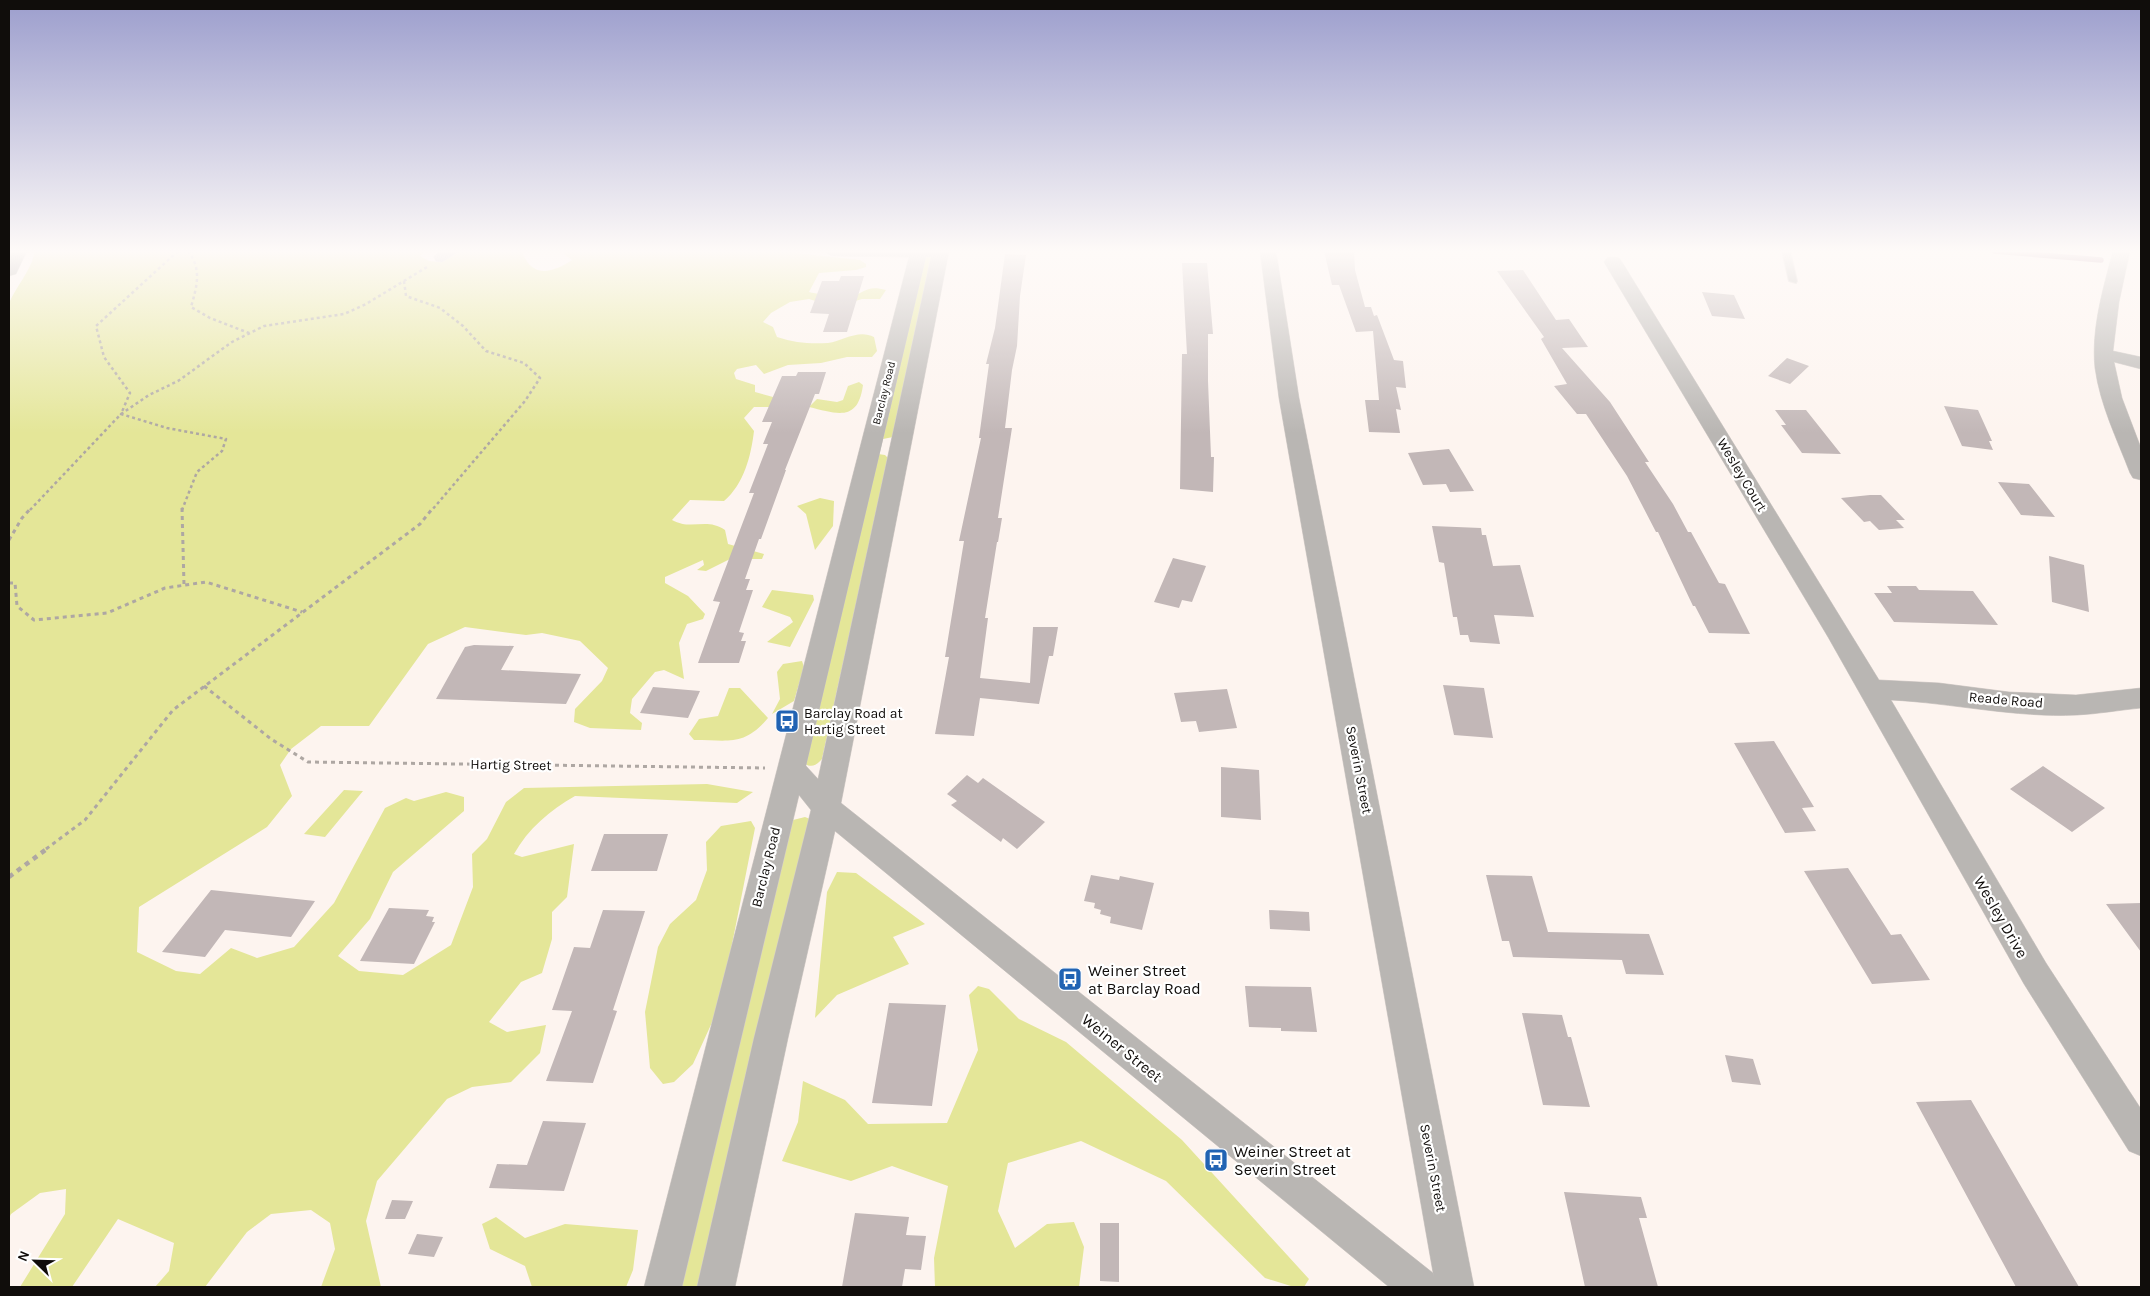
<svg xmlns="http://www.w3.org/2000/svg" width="2150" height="1296" viewBox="0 0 2150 1296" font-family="Karla,sans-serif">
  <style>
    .green { fill: #e4e698 }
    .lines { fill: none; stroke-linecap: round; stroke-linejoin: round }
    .stream { stroke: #925b77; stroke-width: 5.5 }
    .building { fill: #c2b7b7 }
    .service-casing { stroke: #d7cfcb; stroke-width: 2 }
    .minor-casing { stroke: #d7cfcb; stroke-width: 1 }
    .secondary-casing { stroke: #d7cfcb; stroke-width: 1 }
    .path-far2 { stroke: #aea7a3; stroke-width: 2.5; stroke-dasharray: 3 3; stroke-linecap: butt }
    .path-far1 { stroke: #aea7a3; stroke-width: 3; stroke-dasharray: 4 4; stroke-linecap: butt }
    .path { stroke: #aea7a3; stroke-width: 4.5; stroke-dasharray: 5 5; stroke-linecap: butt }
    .service { fill: #b9b6b3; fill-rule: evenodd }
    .minor { fill: #b9b6b3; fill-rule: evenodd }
    .secondary { fill: #9b9892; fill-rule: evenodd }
    .labels { text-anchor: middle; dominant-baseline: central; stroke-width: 4.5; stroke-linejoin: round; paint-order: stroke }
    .far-street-label { font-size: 11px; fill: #100d0b; stroke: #fff }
    .street-label { font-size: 14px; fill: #100d0b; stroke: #fff }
    .poi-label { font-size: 14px; fill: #100d0b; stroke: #fff; text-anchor: start }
    .near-street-label { font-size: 16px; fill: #100d0b; stroke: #fff }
    .near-poi-label { font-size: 16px; fill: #100d0b; stroke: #fff; text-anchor: start }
  </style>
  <rect width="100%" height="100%" fill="#fdf4ef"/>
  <path class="green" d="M35,251H426L420,256L429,261L440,262L462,251H522C531,279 553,273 572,260L564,254L566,251H777L860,260L866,264V267L856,270L819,273L809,292C820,295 850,298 860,293C869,288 874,287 886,290L880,299H862L835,307L809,299L790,302L771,313L763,322L773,327L777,337C795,343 810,344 828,343C843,341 858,329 874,337L877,351L872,357H847L821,363L788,365L764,374L756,365L737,369L734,373L736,379L755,385V392L773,397L775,407H754L744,418L754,431C751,456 744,484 724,501L690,500L672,520C692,531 706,517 725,530L728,544L764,554L762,559H730L706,571L697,570L704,565L703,560L665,577V583L688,596L705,614L703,619L687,624L679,643L684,679L664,670L655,672L632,699L630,713L642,723L641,730L590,728L574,722L575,709L602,681L608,668L580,641L542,633L526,635L465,627L428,644L369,726H321L291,749L280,765L292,796L267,827L139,907L137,952L176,971L200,974L231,948L257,958L294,947L334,903L385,808L406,798L414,801L446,792L464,797V811L393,872L370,919L338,956L359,971L403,975L451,945L473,887L472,854L487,839L506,802L524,788L707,784L753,792L737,803L575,796C550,810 528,829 514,854L522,857L574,844L567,897L552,912V939L542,973L521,982L489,1022L507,1032L546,1025L540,1053L511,1082L472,1087L447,1099L377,1181L366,1221L381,1287H321L335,1249L330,1223L311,1210L271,1214L247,1232L205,1287H155L169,1271L174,1243L118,1219L72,1287H20L65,1214L66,1189L40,1193L11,1214L9,1218V303C17,285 31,271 35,251Z
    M924,257H931L893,437L883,439Z
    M859,382L863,385C858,422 838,414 809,407L817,399L837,402L843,400L848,386Z
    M878,454L885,455L888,458L822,759C817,765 812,768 805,764Z
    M820,498L834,501L833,526L815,550L806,514L797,506Z
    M772,590L813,595L814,600L790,647L767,642L793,622L790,617L762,607Z
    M802,661L804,667L794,701L772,714L780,699L777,672L783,664Z
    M729,688H740L768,718C744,747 728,740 694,740L689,734L699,719L718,716Z
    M344,790L363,791L325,837L304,834Z
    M805,817L810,819L704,1287H675L780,856L793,820Z
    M751,821L755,828L720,1005L693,1064L674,1082L663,1084L650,1068L645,1012L658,947L670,924L696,900L707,870L706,842L721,826Z
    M837,872L856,873L925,924L893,937L909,964L837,995L815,1018L827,892Z
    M978,986L989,989L1019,1019L1066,1042L1182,1140L1309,1279L1304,1287H1294L1265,1278L1166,1181L1081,1141L1008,1163L998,1211L1015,1248L1047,1224L1074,1222L1084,1247L1079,1287H935L934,1258L948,1186L892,1166L851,1181L782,1161L798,1122L803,1081L845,1100L868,1124L947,1123L978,1050L969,995Z
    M496,1217L525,1238L565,1224L638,1230L633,1270L626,1287H532L525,1266L490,1249L482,1224Z"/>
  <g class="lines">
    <path class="stream" d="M1994,251L2101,260"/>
  </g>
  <path class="building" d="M1324,251H1354L1355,270L1365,307H1371L1374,316L1377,315L1394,360L1403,361L1406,388L1396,387L1401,410L1396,409L1400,433L1369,432L1365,400H1379L1373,331L1356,332L1339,285H1332Z
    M1005,254L1026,255L1020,296L1017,346L1012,370L1005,428H1012L998,518H1002L998,542H997L985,618H988L980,678L1030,683L1033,627H1058L1053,656H1049L1039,704L980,698L974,736L935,734L949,657H945L964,541H959L981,438H979L989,364H986L995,328Z
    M1182,263H1207L1213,334H1208V381L1211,457H1214L1213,492L1180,489L1182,354H1187Z
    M1523,270L1556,320L1569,319L1588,347L1562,348L1610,402L1649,462H1645L1673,504L1688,532H1691L1719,583L1725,584L1750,634L1709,633L1695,606H1693L1658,532H1656L1627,476L1586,414H1577L1554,386L1567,384L1541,339L1544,337L1497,271Z
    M841,276H864L847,332H823L829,314L810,313L822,281H839Z
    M1702,292L1734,295L1745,319L1712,316Z
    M1787,358L1809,366L1790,384L1768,376Z
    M798,372H826L819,394H815L785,470H786L761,539H759L745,579H750L746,590H753L739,632L744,633L741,641H746L739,663H698L720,602L713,601L754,493H749L768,444H763L772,422H762L782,376H796Z
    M1944,406L1978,410L1992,441H1989L1993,450L1962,446Z
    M1775,410H1806L1841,454L1802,453L1781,425H1786Z
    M1449,449L1474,491L1450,492L1446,484L1423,485L1408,453Z
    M1998,482L2029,484L2055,517L2021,515Z
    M1870,495H1881L1905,520H1896L1904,528L1879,530L1870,521L1864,522L1841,498Z
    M1432,526L1481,528L1482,535H1486L1493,566L1520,565L1534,617L1494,615L1500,644L1470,642L1468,635H1460L1457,617H1453L1444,563L1439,562Z
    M2049,556L2084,565L2089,612L2052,602Z
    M1173,558L1206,566L1192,602L1182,600L1179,608L1154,602Z
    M1887,586H1916L1919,590L1973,591L1998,625L1894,622L1874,593H1892Z
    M474,645L514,646L501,670L581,674L566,704L436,699L465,647Z
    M1443,685L1484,688L1493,738L1454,735Z
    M653,687L700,691L688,718L640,713Z
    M1227,689L1237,728L1199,732L1196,721L1181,722L1174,693Z
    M1774,741L1814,807L1802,808L1816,831L1785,833L1734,743Z
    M2043,766L2105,808L2072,832L2010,789Z
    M1221,767L1259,770L1261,820L1221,817Z
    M967,775L978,783L983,778L1045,822L1017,849L1003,838L1001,842L951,805L957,801L947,794Z
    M604,834H668L657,871H591Z
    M1848,868L1891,935L1901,934L1930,980L1872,984L1804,871Z
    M1091,875L1119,880L1120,876L1154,883L1142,930L1110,923L1111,917L1100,914L1101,910L1094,908L1095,903L1084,901Z
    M1486,875L1532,876L1548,932L1649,934L1664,975L1626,974L1622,960L1513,957L1509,941H1502Z
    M211,890L315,901L291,937L225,930L205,957L162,952Z
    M2141,903V952L2106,904Z
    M389,908L429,910L426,916L434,917L432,922H435L414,964L360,961Z
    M603,910L645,911L613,1010L617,1011L593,1083L546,1081L572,1011L552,1010L574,947L590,948Z
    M1269,910L1309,912L1310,931L1270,929Z
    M1245,986L1311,987L1317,1032L1281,1031V1028L1249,1027Z
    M889,1003L946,1005L932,1106L872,1103Z
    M1522,1013L1562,1015L1568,1037H1571L1590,1107L1543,1105Z
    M1725,1055L1753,1059L1761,1085L1732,1082Z
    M1971,1100L2079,1287H2016L1916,1102Z
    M543,1121L586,1123L564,1191L489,1188L497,1164L527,1165Z
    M1564,1192L1641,1197L1647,1218H1639L1658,1287H1585Z
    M392,1200L413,1201L405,1219H385Z
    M855,1213L909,1217L906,1235L926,1236L921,1270L905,1269L902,1287H842Z
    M1100,1223H1119V1282L1100,1281Z
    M417,1234L443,1237L434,1257L408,1254Z"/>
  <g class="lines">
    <g class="service-casing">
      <path id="service" d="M1782,251H1790L1797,281L1796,283L1789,281Z"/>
    </g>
    <g class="minor-casing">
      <path id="minor" d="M439,251H460L442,262L436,261L434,257Z
        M824,251H949L841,803L1433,1273L1434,1278L1279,398L1260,251H1276L1299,398L1474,1287H1389L835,831L788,1038L735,1287H697L754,1038L811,810L799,795L682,1287H644L909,257L832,256ZM926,257H931L818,779L806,766Z
        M2113,251H2130L2119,302L2113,351L2141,357V369L2114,362L2122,398L2141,448V480L2133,478L2130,473C2117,439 2100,405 2095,368C2091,329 2103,289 2113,251Z
        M1613,257L1619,258L1622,262L1879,680L1939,683L2009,692L2076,695L2141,688V708C2120,710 2098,714 2077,715C2015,718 1952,703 1891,700L2046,963L2141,1109V1156L2129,1151L2024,984L1828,637L1604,262L1607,258Z"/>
    </g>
    <g class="secondary-casing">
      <path id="secondary" d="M9,251H27L16,274L9,276Z"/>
    </g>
    <path class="path-far2" d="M178,251L96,326L104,357L130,393L121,414L167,428L226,439L222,451L197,472L182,510
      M188,251C202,269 197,286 191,307L210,318L249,333
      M404,281L406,296L440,308L463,326L486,351L524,363L540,378L525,401L432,510
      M30,510L121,414L149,395L178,381L232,342L264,326L344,314L366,304L427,267"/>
    <path class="path-far1" d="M182,508L184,585
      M9,540L22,518L31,508
      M9,583H15L17,606L34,620L107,613L165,588L206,582L302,612
      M204,686L271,739L308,762L765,768
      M46,849L85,820L173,710L420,524L433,508"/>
    <path class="path" d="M9,877L48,848"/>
    <use href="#service" class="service"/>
    <use href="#minor" class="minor"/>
    <use href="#secondary" class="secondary"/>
  </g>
  <linearGradient id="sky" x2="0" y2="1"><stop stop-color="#9c9ecd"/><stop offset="0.58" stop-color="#fefaf8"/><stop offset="1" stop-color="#fefaf8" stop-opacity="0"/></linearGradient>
  <rect width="2150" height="433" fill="url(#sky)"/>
  <defs>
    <g id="bus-square" transform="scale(1.25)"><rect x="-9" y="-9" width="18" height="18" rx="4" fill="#2163b3" stroke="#fff"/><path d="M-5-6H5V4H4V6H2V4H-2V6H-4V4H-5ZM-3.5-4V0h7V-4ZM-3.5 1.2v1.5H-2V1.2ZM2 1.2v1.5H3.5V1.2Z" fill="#fff"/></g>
  </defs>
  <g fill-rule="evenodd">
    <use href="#bus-square" x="787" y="721"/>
    <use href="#bus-square" x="1070" y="979"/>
    <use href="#bus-square" x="1216" y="1160"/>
  </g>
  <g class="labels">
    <g class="far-street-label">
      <text transform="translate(884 393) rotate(-76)">Barclay Road</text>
    </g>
    <g class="street-label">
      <text transform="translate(1742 475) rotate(59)">Wesley Court</text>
      <text transform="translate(2006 700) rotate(5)">Reade Road</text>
      <text transform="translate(511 765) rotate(1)">Hartig Street</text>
      <text transform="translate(1359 770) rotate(79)">Severin Street</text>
      <text transform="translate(766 867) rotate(-76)">Barclay Road</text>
      <text transform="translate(1433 1168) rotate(79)">Severin Street</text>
    </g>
    <g class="poi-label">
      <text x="804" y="713">Barclay Road at<tspan x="804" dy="16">Hartig Street</tspan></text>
    </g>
    <g class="near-street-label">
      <text transform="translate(2001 917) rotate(60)">Wesley Drive</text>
      <text transform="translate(1122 1048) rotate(39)">Weiner Street</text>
    </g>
    <g class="near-poi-label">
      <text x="1088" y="970">Weiner Street<tspan x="1088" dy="18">at Barclay Road</tspan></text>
      <text x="1234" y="1151">Weiner Street at<tspan x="1234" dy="18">Severin Street</tspan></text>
    </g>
  </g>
  <rect width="2150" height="1296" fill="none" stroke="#100d0b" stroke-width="20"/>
  <g transform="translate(35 1261) rotate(293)" stroke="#ffffff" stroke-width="4" paint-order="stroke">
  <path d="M0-4L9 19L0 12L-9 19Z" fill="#100d0b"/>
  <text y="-8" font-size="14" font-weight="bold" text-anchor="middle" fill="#100d0b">N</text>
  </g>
</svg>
